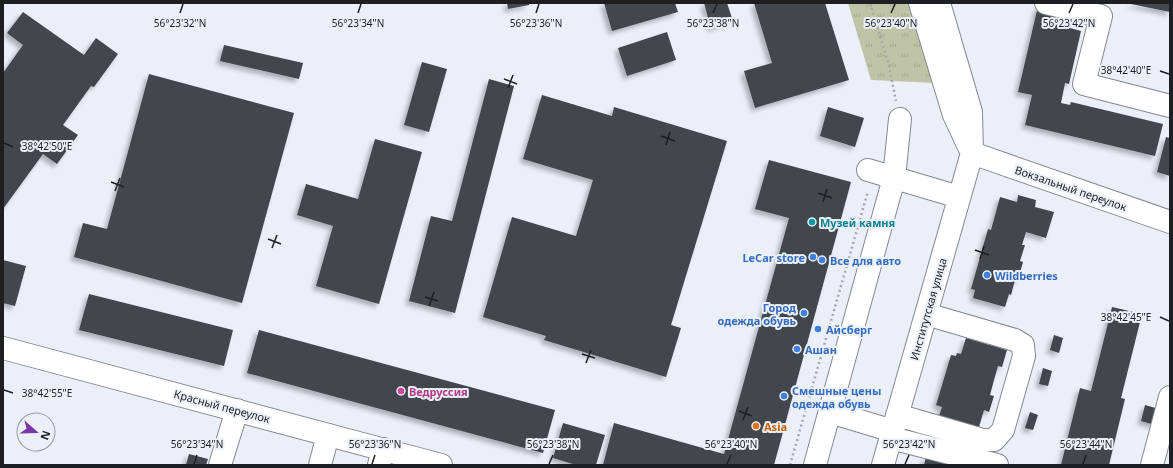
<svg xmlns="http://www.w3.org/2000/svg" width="1173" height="468" viewBox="0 0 1173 468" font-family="'Noto Sans',sans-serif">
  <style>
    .grass { fill: url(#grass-tufts) }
    .building { fill: #42464e; filter: url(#shadow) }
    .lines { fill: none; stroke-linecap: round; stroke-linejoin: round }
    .minor-casing { stroke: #848991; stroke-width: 24 }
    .major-casing { stroke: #848991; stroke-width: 24 }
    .path { stroke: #a3a7ae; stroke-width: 2.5; stroke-dasharray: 2 3; stroke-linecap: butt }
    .minor { stroke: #fff; stroke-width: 22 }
    .major { stroke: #fff; stroke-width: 22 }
    .ticks { fill: none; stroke: #1d1f22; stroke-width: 1.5 }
    .culture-dot { fill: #0f9aa8; stroke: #eaeff8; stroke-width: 1.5 }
    .shop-dot { fill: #3f7fe0; stroke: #eaeff8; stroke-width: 1.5 }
    .hotel-dot { fill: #d1479c; stroke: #eaeff8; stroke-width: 1.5 }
    .food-dot { fill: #e8710a; stroke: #eaeff8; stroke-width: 1.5 }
    .labels { text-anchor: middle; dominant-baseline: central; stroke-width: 4; stroke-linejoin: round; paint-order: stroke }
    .street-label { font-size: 11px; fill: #1d1f22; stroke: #eaeff8 }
    .culture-label { font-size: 11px; font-weight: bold; fill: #0d838f; stroke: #eaeff8; text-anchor: start }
    .shop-label { font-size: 11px; font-weight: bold; fill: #366cbe; stroke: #eaeff8; text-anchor: start }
    .hotel-label { font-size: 11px; font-weight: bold; fill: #b23c85; stroke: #eaeff8; text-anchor: start }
    .food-label { font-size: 11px; font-weight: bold; fill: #c56008; stroke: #eaeff8; text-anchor: start }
    .ticks-label { font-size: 10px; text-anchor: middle; fill: #1d1f22; stroke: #eaeff8; stroke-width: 4; stroke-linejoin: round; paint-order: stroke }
  </style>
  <defs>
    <pattern id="grass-tufts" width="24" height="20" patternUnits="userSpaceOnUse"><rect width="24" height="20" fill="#c0c4a6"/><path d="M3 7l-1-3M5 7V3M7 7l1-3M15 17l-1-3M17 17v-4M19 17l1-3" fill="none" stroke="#a5a88f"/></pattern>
    <filter id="shadow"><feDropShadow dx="-3.5" dy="3.5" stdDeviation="2" flood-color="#0004"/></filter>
  </defs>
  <rect width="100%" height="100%" fill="#eaeff8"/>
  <path class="grass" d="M848,3H913L937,83L871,80Z"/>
  <path class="building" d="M507,3H529V5L508,9Z
    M604,3H675L678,12L612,31Z
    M704,3H727L733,21L711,28Z
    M754,3H825L849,80L755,108L744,71L772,63Z
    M1131,3H1170V12L1131,4Z
    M1038,6L1073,14L1070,28L1081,31L1069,84L1065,83L1061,103L1070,105L1071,102L1163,124L1155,156L1025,125L1032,95L1018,92Z
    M23,12L84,55L96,38L118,54L94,87L91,86L63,125L78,135L57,164L43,154L3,209V73L23,45L7,33Z
    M667,32L676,60L627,76L618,48Z
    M224,45L303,63L299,79L220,61Z
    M422,62L447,69L429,132L404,125Z
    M149,74L294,113L242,303L74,257L83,223L107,229Z
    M489,79L514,86L455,313L409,301L431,216L452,221Z
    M542,95L612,116L614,107L727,141L671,325L681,328L666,377L544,340L546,336L483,317L512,217L576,236L593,180L523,159Z
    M828,107L864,118L855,147L820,136Z
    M1166,137L1170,138V176L1157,172Z
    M375,139L422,152L379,304L316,286L333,226L297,215L306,184L358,199Z
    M769,160L851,182L774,465H603L614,423L724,454L789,218L755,209Z
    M1018,195L1036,200L1035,207L1054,212L1046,238L1026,232L1022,245H1025L1020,261L1023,262L1018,280H1015L1011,295L1009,294L1005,307L973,298L975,290L971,289L988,229L991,230L1000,197L1017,202Z
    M3,260L26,266L15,306L3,303Z
    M89,294L233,330L224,366L79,330Z
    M1112,307L1142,314L1121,398L1125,399L1109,465H1061L1080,388L1091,391Z
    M259,330L555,410L543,453L247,373Z
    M1054,335L1063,338L1059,353L1050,350Z
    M966,338L1007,350L1002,367L998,366L994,380L990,395L994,396L989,412L984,410L979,427L939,416L942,407L936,405L951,355L956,356L957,353L961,354Z
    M1043,368L1052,371L1048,386L1039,384Z
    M1145,405L1159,409L1155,425L1141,421Z
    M1030,412L1038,415L1033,430L1025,428Z
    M563,423L605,435L596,465H576L553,458Z
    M189,454L208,459L206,465H186Z
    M926,457L955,465H924Z"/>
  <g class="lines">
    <g class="minor-casing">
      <path id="minor" d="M920,3L954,115L969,147
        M1046,3L1101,16L1084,84L1170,106
        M972,153L1170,222
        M868,170L959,197
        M830,412L893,431
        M897,415L983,440H994L1003,430L1024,356L1023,345L1015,340L926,314
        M891,438L997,465
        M220,465L237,410
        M320,465L328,435
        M379,465L383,449
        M815,465L894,178L900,119
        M883,465L972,153L971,112L939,3
        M1152,465L1170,397"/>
    </g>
    <g class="major-casing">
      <path id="major" d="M3,348L441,465"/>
    </g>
    <path class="path" d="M870,3L888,62L896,101
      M790,465L868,191"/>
    <use href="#minor" class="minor"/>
    <use href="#major" class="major"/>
  </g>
  <path class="ticks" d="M180,13L183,4M358,13L361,4M536,13L539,4M713,13L717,4M891,13L895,4M1069,13L1073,4M1160,71L1169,74M504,79L517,84M508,88L513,75M661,136L675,141M4,143L13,147M666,145L670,132M111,182L124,187M115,191L120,178M818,193L832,198M823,202L827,189M268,239L281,244M272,248L277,235M975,250L989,255M980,259L984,246M425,297L438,301M429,306L434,292M1160,317L1169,321M582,354L595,358M586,363L591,350M4,390L13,393M739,411L752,416M743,420L748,407M194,464L197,455M372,464L375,455M549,464L553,455M727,464L731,455M905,464L909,455M1083,464L1086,455"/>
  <circle class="culture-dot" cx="812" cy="222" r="4"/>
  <g class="shop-dot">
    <circle cx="813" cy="257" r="4"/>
    <circle cx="822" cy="260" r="4"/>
    <circle cx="987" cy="275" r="4"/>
    <circle cx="804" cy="313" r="4"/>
    <circle cx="818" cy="329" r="4"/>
    <circle cx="797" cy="349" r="4"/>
    <circle cx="784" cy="396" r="4"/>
  </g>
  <circle class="hotel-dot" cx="401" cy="391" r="4"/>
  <circle class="food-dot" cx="756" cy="426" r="4"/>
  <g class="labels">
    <g class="street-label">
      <text transform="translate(1071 188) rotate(19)">Вокзальный переулок</text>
      <text transform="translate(928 309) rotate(-74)">Институтская улица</text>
      <text transform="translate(222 406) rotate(15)">Красный переулок</text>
    </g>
    <g class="culture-label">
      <text x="820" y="222">Музей камня</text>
    </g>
    <g class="shop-label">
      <text x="805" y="257" text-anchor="end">LeCar store</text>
      <text x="830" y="260">Все для авто</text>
      <text x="995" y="275">Wildberries</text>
      <text x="796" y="307" text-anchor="end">Город<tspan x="796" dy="13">одежда обувь</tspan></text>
      <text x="826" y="329">Айсберг</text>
      <text x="805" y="349">Ашан</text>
      <text x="792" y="390">Смешные цены<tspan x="792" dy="13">одежда обувь</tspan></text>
    </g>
    <g class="hotel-label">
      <text x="409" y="391">Ведруссия</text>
    </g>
    <g class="food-label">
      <text x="764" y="426">Asia</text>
    </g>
  </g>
  <g class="ticks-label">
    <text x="180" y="27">56°23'32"N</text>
    <text x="358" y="27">56°23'34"N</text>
    <text x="536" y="27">56°23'36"N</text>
    <text x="891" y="27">56°23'40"N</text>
    <text x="1069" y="27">56°23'42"N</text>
    <text x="713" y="27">56°23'38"N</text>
    <text x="1126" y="74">38°42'40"E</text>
    <text x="47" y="150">38°42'50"E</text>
    <text x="1126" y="321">38°42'45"E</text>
    <text x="47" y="397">38°42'55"E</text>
    <text x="197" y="448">56°23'34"N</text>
    <text x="375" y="448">56°23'36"N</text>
    <text x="553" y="448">56°23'38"N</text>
    <text x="731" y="448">56°23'40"N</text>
    <text x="909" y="448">56°23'42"N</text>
    <text x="1086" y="448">56°23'44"N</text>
  </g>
  <rect width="1173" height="468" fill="none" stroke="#1d1f22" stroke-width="8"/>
  <g transform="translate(36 432) rotate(110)"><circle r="19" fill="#eaeff8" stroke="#989ca2"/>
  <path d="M0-3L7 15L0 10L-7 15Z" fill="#7d36aa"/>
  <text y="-6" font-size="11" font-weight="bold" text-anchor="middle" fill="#1d1f22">N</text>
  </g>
</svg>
